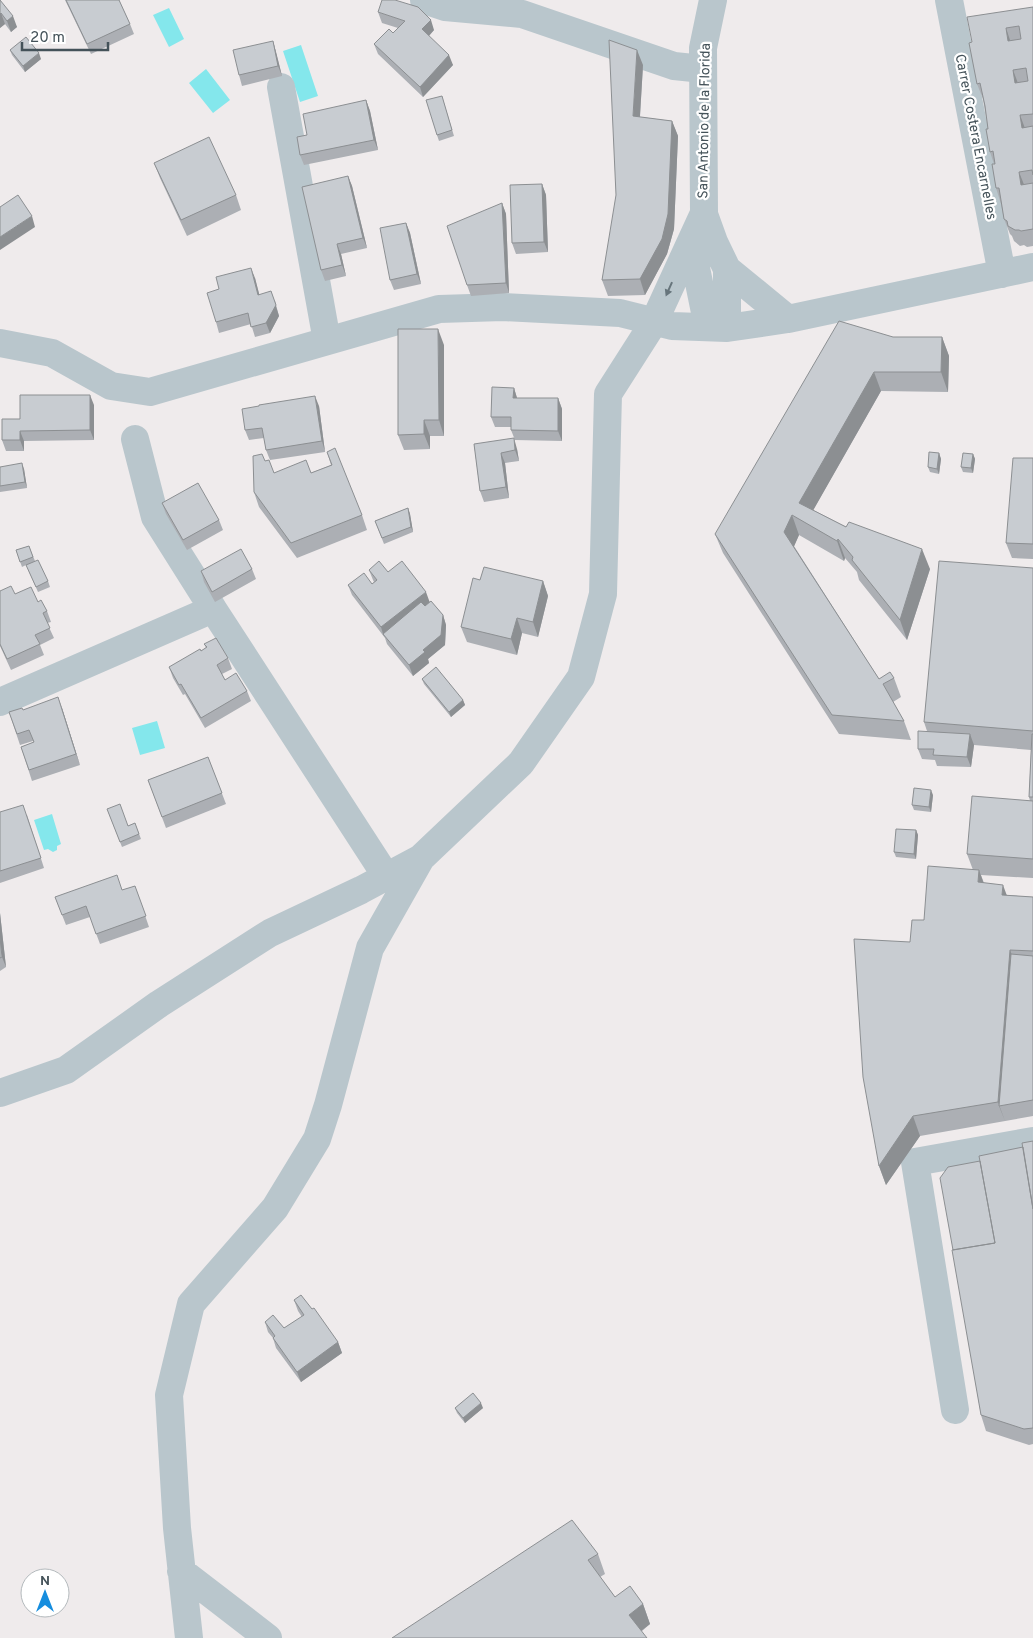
<svg xmlns="http://www.w3.org/2000/svg" width="1033" height="1638" viewBox="0 0 1033 1638" font-family="Overpass,sans-serif">
  <style>
    .water { fill: #84e7ec }
    .lines { fill: none; stroke-linecap: round; stroke-linejoin: round }
    .minor { stroke: #b9c6cc; stroke-width: 28 }
    .wall { fill: #acafb4 }
    .shaded-wall { fill: #8c8f92 }
    .building { fill: #c8ccd1; stroke: #8c8f92; fill-rule: evenodd }
    .oneway { fill: #67757c }
    .labels { text-anchor: middle; dominant-baseline: central; stroke-width: 4.5; stroke-linejoin: round; paint-order: stroke }
    .street-label { font-size: 14px; fill: #445259; stroke: #fff }
  </style>
  <rect width="100%" height="100%" fill="#efebec"/>
  <path class="water" d="M169,8L184,39L169,47L153,15Z
    M301,45L318,96L300,102L283,51Z
    M206,69L230,100L213,113L189,83Z
    M157,721L165,748L140,755L132,728Z
    M52,814L61,844L57,846V850L53,852L48,849L44,850L34,820Z"/>
  <g class="lines">
    <path class="minor" d="M424,0L445,7L522,14L674,66L703,69
      M949,0L1002,274
      M281,87L327,341
      M705,217L714,242L727,269L788,319
      M727,269V328
      M708,327L696,268L704,213L703,48L713,0
      M0,343L52,353L111,386L150,392L439,309L503,307L620,313L672,326L727,328L788,319L1033,267
      M135,439L155,517L213,609
      M0,702L213,609L386,876
      M0,1093L66,1070L159,1004L270,933L361,890L421,858L521,763L581,677L603,594L608,394L654,322L704,213
      M955,1410L915,1162L1033,1141
      M181,1571L268,1638
      M189,1638L177,1528L169,1395L191,1304L275,1208L317,1139L328,1105L370,948L421,858"/>
  </g>
  <path class="wall" d="M0,0L17,27L11,32L5,24L0,28Z
    M65,0H119L130,24L134,34L91,54Z
    M1033,7V246L1027,247L1024,245L1020,246L1014,241L1012,236L1010,234L1004,219L1001,204L996,188L994,164L990,152L988,129L983,99L977,84L972,42Z
    M378,12L434,30L429,36L453,65L423,97L378,54L374,44L393,33L398,28L382,23Z
    M273,41L276,52L282,76L242,86L239,75Z
    M10,50L41,59L25,72L12,55Z
    M643,65L640,117L672,121L678,136L674,229L667,254L645,295L608,296L602,280Z
    M442,96L454,136L439,141L437,135Z
    M366,100L370,111L378,150L304,165L300,155L307,135Z
    M154,163L236,195L241,210L187,236L160,178Z
    M348,176L352,186L367,248L341,254L346,276L325,281L321,270Z
    M542,184L546,195L548,252L516,254L512,243Z
    M502,203L506,214L509,293L471,296L467,285Z
    M406,223L410,233L421,284L394,290L390,280Z
    M255,278L259,294L275,301L279,316L270,333L255,337L251,324L219,333L216,322Z
    M893,337H942L949,356L948,392L881,391L813,510L930,569L907,640L859,580L857,572L845,558L844,561L799,535L794,546L879,679L894,678L901,697L893,702L904,721L911,740L839,734L723,553L715,534Z
    M444,345V436H430V449L404,450L398,435Z
    M514,388L517,398H558L562,409V441L515,440L511,430V427H495L491,417Z
    M94,405V440L24,441V451H6L2,440L20,419Z
    M319,406L325,452L270,460L266,450L264,438L249,440L245,430Z
    M474,444L517,449L519,461L505,463L509,498L484,502L480,491Z
    M327,452L362,515L367,530L297,558L259,507L254,492L265,461L274,473H311L331,465Z
    M939,453L941,459L939,474L930,472L928,467Z
    M973,454L975,459L973,473L963,472L961,467Z
    M1033,458V559L1012,558L1006,543Z
    M0,467L24,469L27,488L0,492Z
    M162,503L219,520L223,530L187,550L166,514Z
    M408,508L410,514L413,532L384,544L375,521Z
    M29,546L35,561L48,581L50,587L38,592L26,565L22,567L16,550Z
    M1033,568V878L981,875L984,883L1007,895L1033,897V1116L920,1136L886,1185L879,1166L910,942L924,920L973,870L967,854L1030,801L1029,797L1031,750L974,745L971,767L937,766L935,760L922,759L918,749L927,731L924,722Z
    M252,569L256,579L215,602L204,582L201,571Z
    M369,570L388,572L430,602L443,615L446,625L445,645L428,659L429,663L413,676L387,644L385,638L352,595L348,585L372,584L374,582L373,580Z
    M480,580L543,581L548,596L538,637L522,633L517,655L467,642L461,627Z
    M0,591L15,594L38,602L47,611L51,622L47,623L54,638L40,645L44,655L11,670L0,646Z
    M204,644L228,658L232,669L222,674L225,680L247,691L251,701L205,728L185,694L183,695L173,678L169,667L206,648Z
    M422,679L463,700L465,705L451,717L424,684Z
    M62,708L80,765L32,781L21,747L34,742L33,741L20,745L9,712L23,710Z
    M208,757L226,804L166,828L148,780Z
    M933,795L931,812L914,810L912,805Z
    M107,809L128,826L135,823L141,839L122,847Z
    M0,812L27,815L44,868L0,883Z
    M916,830L918,835L916,859L896,857L894,852Z
    M135,886L149,927L100,944L90,917L66,925L55,897L123,890Z
    M0,913L6,967L0,971Z
    M1033,1141V1444L1029,1445L986,1431L981,1415L953,1250L980,1161L1023,1147Z
    M294,1300L338,1342L342,1353L301,1382L276,1348L273,1338L268,1332L265,1322L284,1328L302,1317L298,1311Z
    M455,1408H483L465,1423L457,1413Z
    M598,1554L605,1574L600,1577L615,1597L643,1604L650,1624L642,1631L392,1638Z"/>
  <path class="shaded-wall" d="M1,13L5,24L0,28V14Z
    M13,16L17,27L11,32L7,21Z
    M431,20L434,30L426,39L422,29Z
    M1006,28L1011,43L1008,41Z
    M273,41L276,52L282,76L278,66Z
    M637,50L643,65L639,131L633,116Z
    M39,53L41,59L25,72L23,66Z
    M449,55L453,65L423,97L420,87Z
    M1013,70L1019,86L1015,83Z
    M366,100L370,111L378,150L374,140Z
    M1020,115L1026,131L1022,128Z
    M672,121L678,136L674,229L667,254L645,295L640,279Z
    M1019,172L1025,187L1021,185Z
    M348,176L352,186L367,248L363,238Z
    M542,184L546,195L548,252L544,242Z
    M502,203L506,214L509,293L506,283Z
    M32,216L35,227L0,250V237Z
    M406,223L410,233L421,284L417,274Z
    M337,244L341,254L346,276L342,265Z
    M251,268L255,278L262,305L258,295Z
    M271,291L279,316L270,333L266,323Z
    M438,329L444,345V436L439,420Z
    M942,337L949,356L948,392L941,372Z
    M874,372L881,391L806,523L799,503Z
    M514,388L517,398H513Z
    M90,395L94,405V440L90,430Z
    M315,396L319,406L325,452L322,441Z
    M558,398L562,409V441L558,431Z
    M424,420L430,436V449L424,434Z
    M20,431L24,441V451L20,440Z
    M514,438L517,449L519,461L515,450Z
    M501,453L505,463L509,498L506,487Z
    M939,453L941,459L939,474L937,469Z
    M973,454L975,459L973,473L971,468Z
    M22,463L24,469L27,488L25,482Z
    M408,508L410,514L413,532L411,527Z
    M792,515L799,535L792,551L784,532Z
    M838,539L845,558L844,561L837,541Z
    M922,549L930,569L907,640L900,620Z
    M543,581L548,596L538,637L533,622Z
    M426,592L430,603L383,634L381,627Z
    M443,615L446,625L445,645L428,659L429,663L413,676L409,665L423,650Z
    M517,618L522,633L517,655L511,639Z
    M58,697L62,708L80,765L76,754Z
    M463,700L465,705L451,717L449,712Z
    M970,734L974,745L971,767L967,757Z
    M931,790L933,795L931,812L929,807Z
    M916,830L918,835L916,859L914,854Z
    M979,870L986,890L978,882Z
    M1003,885L1010,904L1002,895Z
    M0,913L6,967L2,957L0,937Z
    M1010,950L1017,969L999,1106L1005,1121L998,1102Z
    M913,1116L920,1136L886,1185L879,1166Z
    M338,1342L342,1353L301,1382L297,1372Z
    M481,1403L483,1408L465,1423L463,1418Z
    M643,1604L650,1624L637,1634L629,1615Z"/>
  <path class="building" d="M0,0L13,16L7,21L1,13L0,14Z
    M66,0H119L130,24L87,44Z
    M382,0H395L418,7L431,20L422,29L449,55L420,87L374,44L389,29L393,33L405,21L378,12Z
    M1033,7V114L1020,115L1022,128L1033,126V175L1032,170L1019,172L1021,185L1033,183V229L1021,231L1019,230H1015L1008,226L1007,221L1004,219L999,188H996L992,164H995L993,151L990,152L986,129H988L985,106L980,83L977,84L969,43L972,42L967,17ZM1019,26L1021,39L1008,41L1006,28ZM1026,68L1028,81L1015,83L1013,70Z
    M26,37L39,53L23,66L10,50Z
    M609,40L637,50L633,116L672,121L668,214L662,239L640,279L602,280L616,195Z
    M273,41L278,66L239,75L233,50Z
    M442,96L452,130L437,135L426,100Z
    M366,100L374,140L300,155L297,137L307,135L303,114Z
    M209,137L236,195L181,220L154,163Z
    M348,176L363,238L337,244L342,265L321,270L302,187Z
    M542,184L544,242L512,243L510,185Z
    M18,195L32,216L0,237V207Z
    M502,203L506,283L467,285L447,226Z
    M406,223L417,274L390,280L380,228Z
    M251,268L258,295L271,291L276,305L266,323L251,327L248,313L216,322L207,293L219,289L216,277Z
    M839,321L893,337H942L941,372H874L799,503L846,527L849,522L922,549L900,620L852,560L853,557L838,539L837,541L792,515L784,532L879,679L890,672L894,678L883,684L904,721L832,715L715,534Z
    M398,329H438L439,420H424V434L398,435Z
    M492,387L514,388L513,398H558V431L511,430V417H491Z
    M20,395H90V430L20,431V440H2V419H20Z
    M315,396L322,441L266,450L262,428L245,430L242,409L259,406V405Z
    M514,438L515,450L501,453L506,487L480,491L474,444Z
    M335,448L362,515L291,543L254,492L253,456L262,454L265,461L269,460L274,473L306,460L311,473L332,465L327,452Z
    M929,452L939,453L937,469L928,467Z
    M963,453L973,454L971,468L961,467Z
    M1013,458H1033V544L1006,543Z
    M22,463L25,482L0,486V467Z
    M198,483L219,520L183,540L162,503Z
    M408,508L411,527L382,538L375,521Z
    M29,546L33,557L20,562L16,550Z
    M241,549L252,569L212,592L201,571Z
    M38,560L48,581L36,587L26,565Z
    M379,561L388,572L402,561L426,592L381,627L348,585L364,573L372,584L377,580L369,570Z
    M939,561L1033,568V731L924,722Z
    M484,567L543,581L533,622L517,618L511,639L461,627L473,578L480,580Z
    M11,586L15,594L31,587L38,602L41,600L47,611L43,613L50,628L35,635L40,644L7,659L0,644V591Z
    M431,601L443,615L441,635L423,650L425,652L409,665L383,634L421,602L425,606Z
    M216,638L228,658L217,665L225,680L236,673L247,691L201,718L181,684L179,685L169,667L200,649L201,651L207,647L204,644Z
    M436,667L463,700L449,712L422,679Z
    M58,697L76,754L29,770L21,747L34,742L29,730L17,734L9,712L22,708L23,710Z
    M918,731L970,734L967,757L933,755L934,749H918Z
    M1032,734H1033V797H1029Z
    M208,757L222,793L162,817L148,780Z
    M914,788L931,790L929,807L912,805Z
    M972,796L1033,801V859L967,854Z
    M120,804L128,826L135,823L139,834L120,842L107,809Z
    M23,805L41,858L0,871V812Z
    M896,829L916,830L914,854L894,852Z
    M928,866L979,870L978,882L1003,885L1002,895L1033,897V951L1010,950L998,1102L913,1116L879,1166L863,1077L854,939L910,942L912,920H924Z
    M117,875L122,890L135,886L146,916L96,934L86,906L62,915L55,897Z
    M0,937L2,957L0,958Z
    M1011,954L1033,956V1100L999,1106Z
    M1033,1141V1209L1022,1143Z
    M1023,1147L1033,1209V1428L1024,1429L981,1415L952,1250L995,1243L979,1156Z
    M980,1161L995,1243L953,1250L940,1178L948,1167Z
    M301,1295L312,1309L314,1308L338,1342L297,1372L273,1338L275,1336L265,1322L273,1315L284,1328L304,1315L294,1300Z
    M473,1393L481,1403L463,1418L455,1408Z
    M572,1520L598,1554L588,1560L615,1597L630,1586L643,1604L629,1615L647,1638H392Z"/>
  <defs><path id="oneway-solid" d="M-6-.8H1V-3.2L6.5 0L1 3.2V.8H-6Z" transform="scale(1.25)"/></defs>
  <use class="oneway" href="#oneway-solid" transform="translate(669 289) rotate(114)"/>
  <g class="labels">
    <g class="street-label">
      <text transform="translate(705 121) rotate(-89)">San Antonio de la Florida</text>
      <text transform="translate(975 137) rotate(79)">Carrer Costera Encarnelles</text>
    </g>
  </g>
  <g transform="translate(45 1593)"><circle r="24" fill="#ffffff" stroke="#b4babd"/>
  <path d="M0-4L9 19L0 12L-9 19Z" fill="#168dde"/>
  <text y="-8" font-size="14" font-weight="bold" text-anchor="middle" fill="#445259">N</text>
  </g>
  <path d="M22 42v8h86v-8" fill="none" stroke="#445259" stroke-width="2.5"/>
  <text x="30" y="42" font-size="15" fill="#445259" stroke="#ffffff" stroke-width="4" paint-order="stroke">20 m</text>
</svg>
